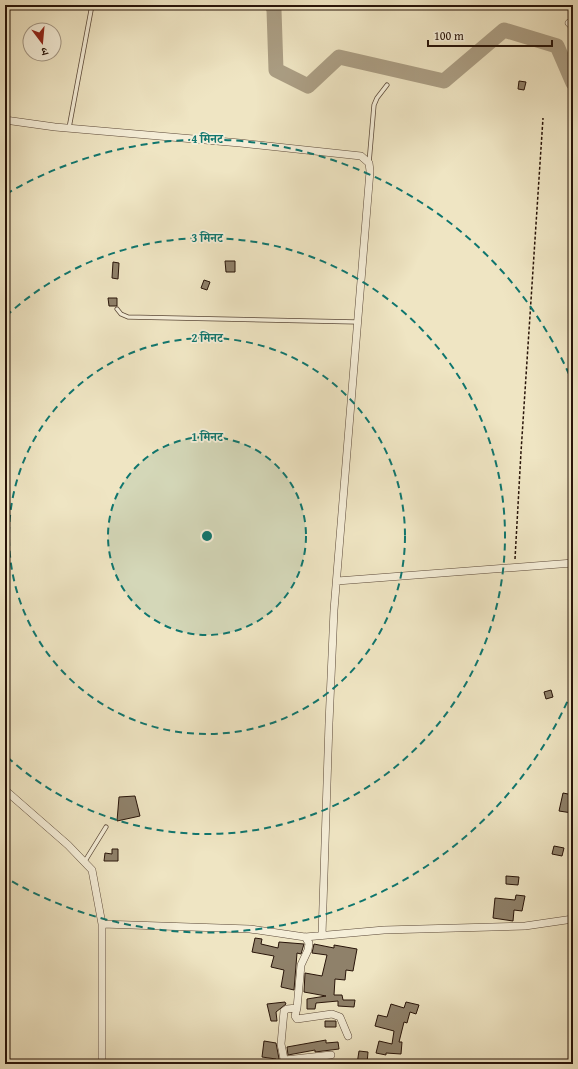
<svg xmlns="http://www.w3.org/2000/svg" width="578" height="1069" viewBox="0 0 578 1069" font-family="'Gentium Book Plus','Noto Serif Devanagari',serif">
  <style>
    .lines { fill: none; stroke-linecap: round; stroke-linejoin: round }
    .river { stroke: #ab9e84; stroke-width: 15 }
    .building { fill: #8f816a; stroke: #281409 }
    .service-casing { stroke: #5a4838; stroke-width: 5 }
    .minor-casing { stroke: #5a4838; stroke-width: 8 }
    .path { stroke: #281409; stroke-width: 1.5; stroke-dasharray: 3 2; stroke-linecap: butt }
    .service { stroke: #f5eed8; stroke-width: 3.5 }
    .minor { stroke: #f5eed8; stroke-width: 7 }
    .ring { fill: none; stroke: #0f766e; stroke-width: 2; stroke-dasharray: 7 5 }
    .centre { fill: #0f766e; stroke: #f5eed8; stroke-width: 2 }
    .ring-label { font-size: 12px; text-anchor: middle; font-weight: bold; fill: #0f766e; stroke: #f5eed8; stroke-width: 3.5; stroke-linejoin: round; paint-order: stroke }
  </style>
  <rect width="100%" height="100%" fill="#efe5c3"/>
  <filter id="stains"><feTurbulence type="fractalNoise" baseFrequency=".005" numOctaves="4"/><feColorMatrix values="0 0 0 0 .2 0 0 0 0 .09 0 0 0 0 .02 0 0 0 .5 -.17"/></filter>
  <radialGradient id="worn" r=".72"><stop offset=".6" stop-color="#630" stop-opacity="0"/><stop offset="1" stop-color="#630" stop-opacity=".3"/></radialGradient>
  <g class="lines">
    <path class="river" d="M272,5L274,10L276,70L308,86L339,57L444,81L504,30L557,46L573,83"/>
  </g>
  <path class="building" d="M519,81L526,82L524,90L518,89Z
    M225,261H235V272H226Z
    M113,262L119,263L118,279L112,278Z
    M204,280L210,282L207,290L201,288Z
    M108,298H117V306H109Z
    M551,690L553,697L546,699L544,692Z
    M563,793L573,795L572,813L559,811Z
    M135,796L140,816L117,821L119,797Z
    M554,846L564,848L562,856L552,854Z
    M112,849H118V861H104L105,853L112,854Z
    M506,876L519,877L518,885L506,884Z
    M516,895L525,896L522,911L514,910L513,921L493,918L495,898L515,900Z
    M255,938L262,939L261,944L278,948L279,942L304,944L301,954L297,953L294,990L281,987L284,970L271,967L274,956L252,952Z
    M314,944L334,948V945L357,949L353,971L346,970L345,980L335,979L334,995H342L343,1000H355L354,1007L338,1006V1001L316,1003L315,1009H307V999L326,996L304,992L305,973L322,976L327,955L312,953Z
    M285,1002L286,1004L276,1012L277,1021H271L267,1004Z
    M406,1002L419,1005L416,1014L410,1012L407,1023L404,1022L399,1042H402L401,1054L386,1053V1055L376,1053L379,1041L392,1044L394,1031L375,1026L378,1015L387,1017L391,1004L404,1008Z
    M325,1021H336V1027H325Z
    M326,1040V1043L338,1042L339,1049L315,1052V1050L288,1055L287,1047Z
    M264,1041L276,1043L280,1064H276V1059L262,1057Z
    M359,1051L368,1052L367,1064H357Z"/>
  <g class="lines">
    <g class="service-casing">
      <path id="service" d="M69,128L92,5
        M369,163L374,105L377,98L387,85
        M117,309L121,314L128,317L357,322
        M85,861L106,827"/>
    </g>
    <g class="minor-casing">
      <path id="minor" d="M569,23L573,27
        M5,120L55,127L240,143L361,156L369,163L370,171L334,610L329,723L322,935
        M337,581L573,563
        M5,790L68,845L92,870L102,924V1064
        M102,924L250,929L305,937L384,930L525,926L573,919
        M297,1008L295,1016L297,1019L332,1014L340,1017L348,1036
        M285,1060L331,1055
        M285,1064L281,1044L284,1011L287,1009L297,1008L301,965L308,950L309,943L305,937"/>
    </g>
    <path class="path" d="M515,559L521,452L543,118"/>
    <use href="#service" class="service"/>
    <use href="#minor" class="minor"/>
  </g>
  <circle cx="207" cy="536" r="99" fill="#0f766e" fill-opacity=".12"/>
  <g class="ring">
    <circle cx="207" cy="536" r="99"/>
    <circle cx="207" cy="536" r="198"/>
    <path d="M6 316A298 298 0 1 1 6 756"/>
    <path d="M572 691A397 397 0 0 1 6 878M6 194A397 397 0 0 1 572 381"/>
  </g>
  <circle cx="207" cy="536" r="6" class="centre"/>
  <g class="ring-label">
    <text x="207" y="143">4 मिनट</text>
    <text x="207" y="242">3 मिनट</text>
    <text x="207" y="342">2 मिनट</text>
    <text x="207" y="441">1 मिनट</text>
  </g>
  <rect width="578" height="1069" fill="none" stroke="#efe5c3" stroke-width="20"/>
  <rect x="6" y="6" width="566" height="1057" fill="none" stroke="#281409" stroke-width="2"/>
  <rect x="10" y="10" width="558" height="1049" fill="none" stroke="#281409"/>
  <g transform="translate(42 42) rotate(164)"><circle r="19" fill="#f5eed8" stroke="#a39785"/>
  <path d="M0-3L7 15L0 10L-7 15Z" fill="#8f2418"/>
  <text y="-6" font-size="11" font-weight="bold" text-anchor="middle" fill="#281409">उ</text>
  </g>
  <path d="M428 40v6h124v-6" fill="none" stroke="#281409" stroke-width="2"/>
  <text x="434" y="40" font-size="12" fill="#281409" stroke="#f5eed8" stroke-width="3" paint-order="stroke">100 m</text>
  <rect width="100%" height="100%" filter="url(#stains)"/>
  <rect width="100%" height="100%" fill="url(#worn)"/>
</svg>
